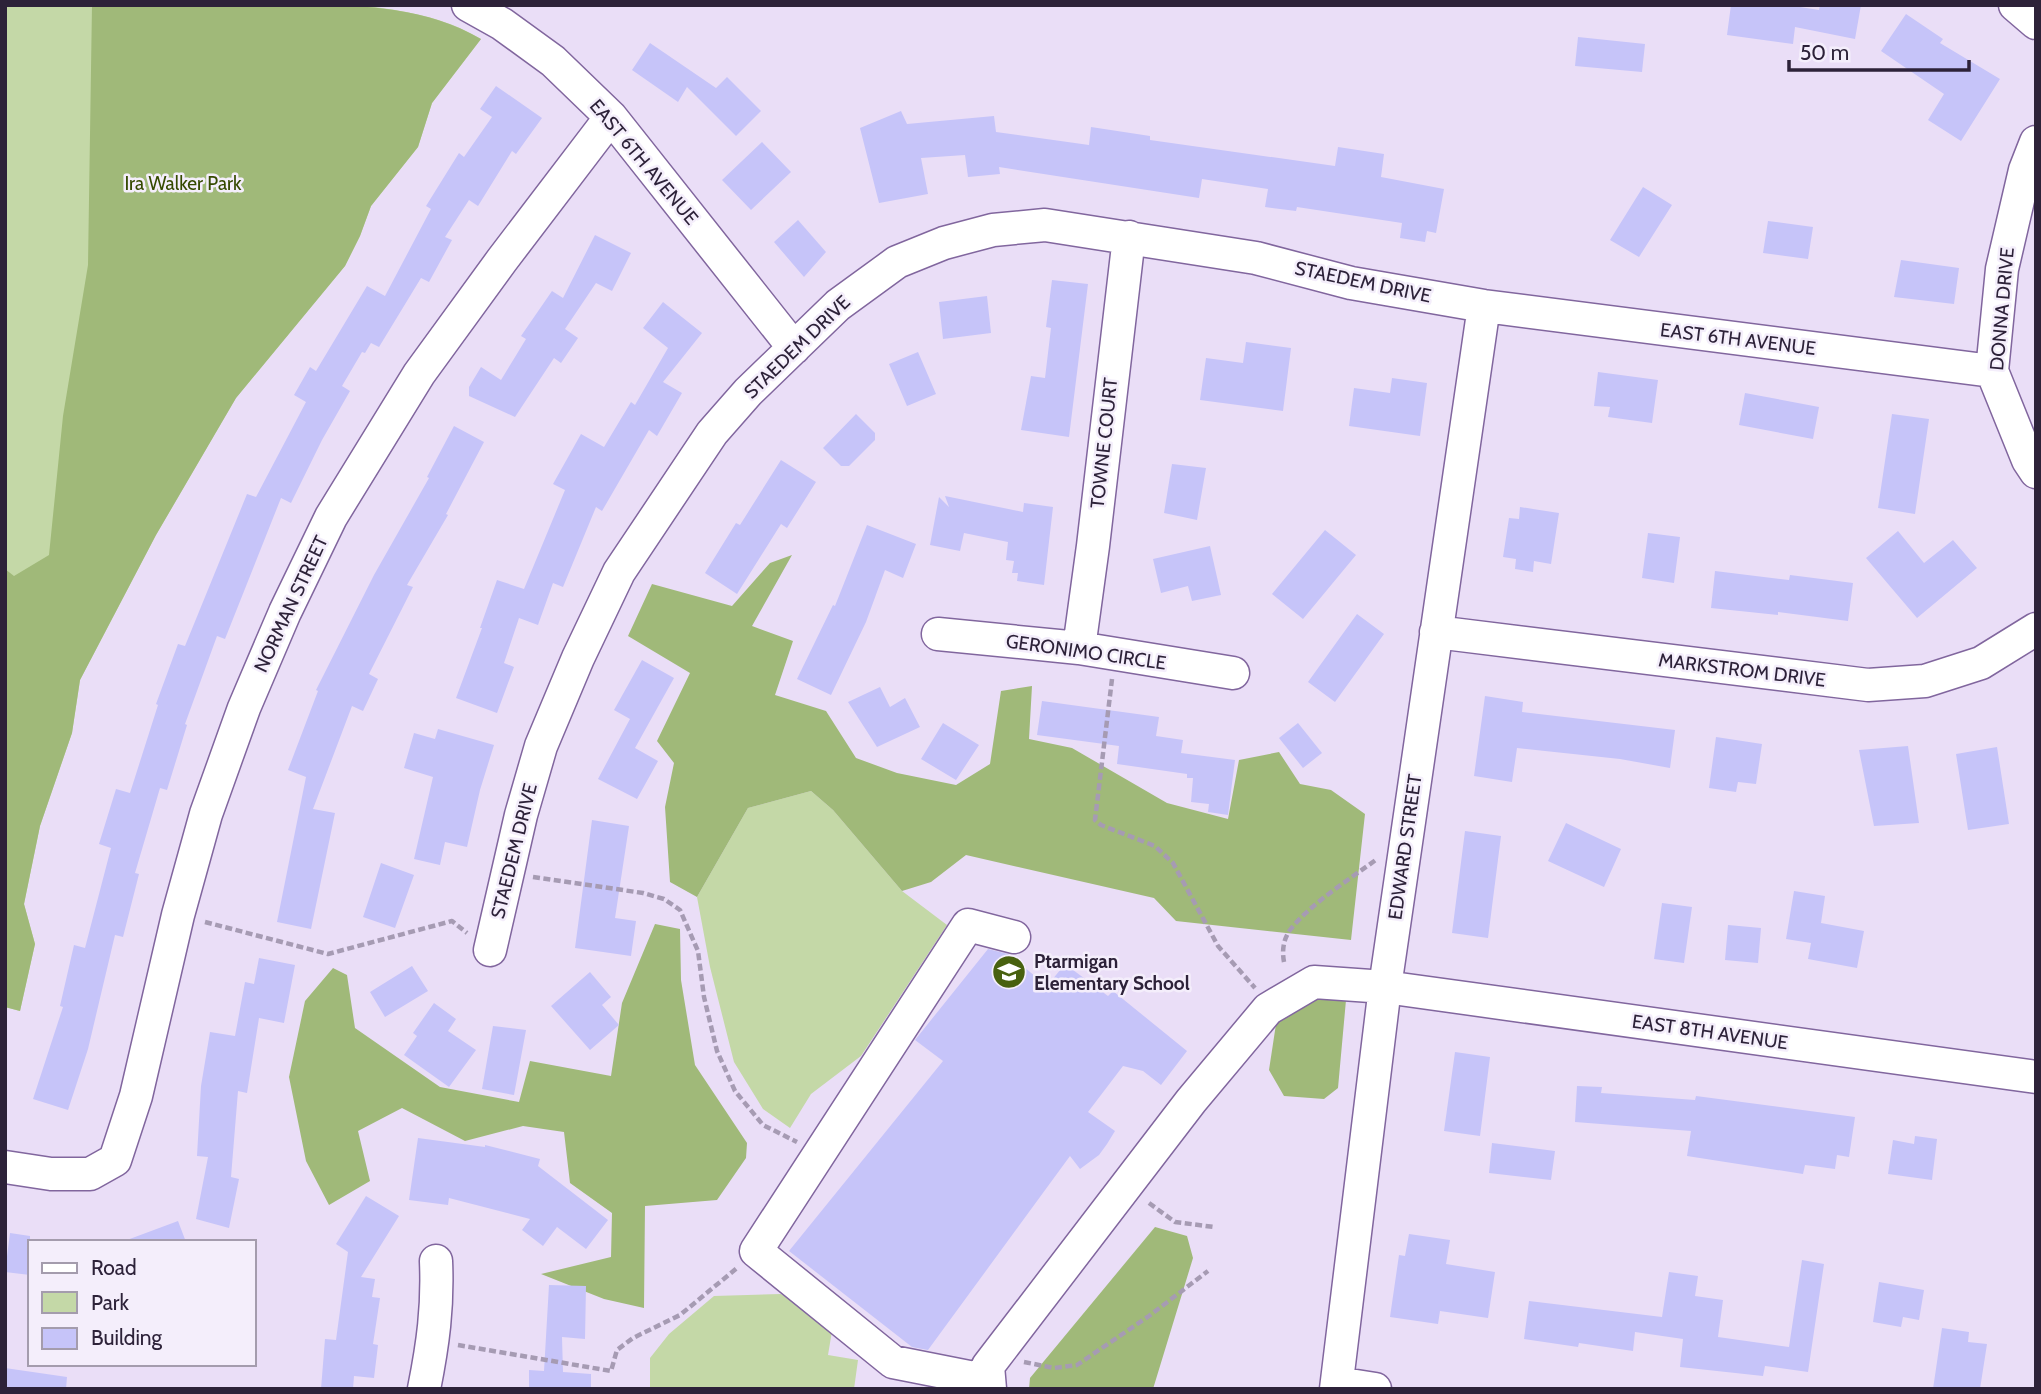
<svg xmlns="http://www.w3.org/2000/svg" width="2041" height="1394" viewBox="0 0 2041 1394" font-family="Cabin,sans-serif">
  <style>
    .green { fill: #c4d8a7 }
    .forest { fill: #a0b979 }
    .building { fill: #c6c4f9 }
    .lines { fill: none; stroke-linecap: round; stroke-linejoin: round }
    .minor-casing { stroke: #81669e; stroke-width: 35 }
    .path { stroke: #a69bb3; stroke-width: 4.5; stroke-dasharray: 7 3.5; stroke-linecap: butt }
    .minor { stroke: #fff; stroke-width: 32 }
    .labels { text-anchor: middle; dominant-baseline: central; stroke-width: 5; stroke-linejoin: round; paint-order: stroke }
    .street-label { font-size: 19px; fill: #2d2239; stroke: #f4eefb }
    .park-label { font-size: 19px; fill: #354a00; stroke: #f4eefb }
    .poi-label { font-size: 19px; font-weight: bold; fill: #2d2239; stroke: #f4eefb; text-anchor: start }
  </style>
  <rect width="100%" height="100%" fill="#eadef7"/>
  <path class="green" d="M5,5H360C405,11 442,16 481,39L432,103L418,147L371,206L360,236L345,266L236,398L156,535L80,680L72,733L40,826L24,904L35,944L20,1011L5,1007Z
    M811,791L833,810L902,891L947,925L861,1056L811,1094L790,1128L763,1109L734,1062L710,967L697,897L748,808Z
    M781,1294L815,1315L832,1331L828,1355L858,1360L854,1389H650V1358L669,1334L714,1296Z"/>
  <path class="forest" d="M92,5C147,5 202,5 258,5C334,5 414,0 481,39L432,103L418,147L371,206L360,236L345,266L236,398L156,535L80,680L72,733L40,826L24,904L35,944L20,1011L5,1007V569L14,576L49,555L63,416L88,265Z
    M792,555L752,626L793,641L775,695L826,711L856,758L897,773L956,785L990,764L1001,691L1032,686L1029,739L1072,748L1167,803L1228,819L1239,760L1279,752L1300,784L1331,790L1365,814L1351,940L1176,921L1154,898L966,855L931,882L902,891L833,810L811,791L748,808L697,897L670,882L665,807L674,763L657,741L690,673L628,636L652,584L732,606L770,563Z
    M655,924L680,929L681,980L695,1065L747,1143L746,1158L717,1200L645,1206L644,1308L604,1299L541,1274L611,1257L612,1213L570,1183L564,1132L523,1126L465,1141L402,1108L358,1131L370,1181L329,1205L306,1161L289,1077L305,1001L333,968L347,975L355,1028L440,1087L519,1102L530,1061L611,1076L622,1003Z
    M1328,994L1346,1000L1338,1088L1324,1099L1284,1096L1269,1070L1276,1024L1303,997Z
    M1155,1227L1187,1236L1193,1258L1153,1389H1029L1030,1378Z"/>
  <path class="building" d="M1731,5H1787L1819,10L1820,5H1861L1855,39L1795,27L1793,44L1727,35Z
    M1906,14L1943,39L1940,43L2000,79L1961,141L1928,120L1944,94L1881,51Z
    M1578,37L1645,44L1642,72L1575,66Z
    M650,43L716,88L727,77L761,111L736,136L687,87L678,102L632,70Z
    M496,86L542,118L516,154L512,151L478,206L469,200L445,237L452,240L429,282L421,278L379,347L371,343L365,353L362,352L342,386L350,391L322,440L291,503L281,498L225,639L217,636L185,724L187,725L167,790L160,788L135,873L139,874L123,937L115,935L88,1049L68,1110L33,1099L63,1007L60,1006L74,945L85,948L111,848L99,844L116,789L130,793L158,705L156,704L178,644L185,646L247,494L256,497L306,402L294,395L310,367L316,371L367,286L385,296L431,209L426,206L459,153L464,157L492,117L480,109Z
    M901,111L907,124L994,116L996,132L1089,145L1091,127L1150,136V140L1335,166L1338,147L1384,154L1381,177L1444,189L1436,233L1427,231L1425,242L1400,238L1402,223L1297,207L1296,211L1265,207L1268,189L1202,179L1199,198L999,167L1000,174L968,177L965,155L921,158L928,194L879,203L860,128Z
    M762,142L791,172L751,210L722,180Z
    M1643,187L1672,205L1639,257L1610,240Z
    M798,220L826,252L804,277L774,242Z
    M1768,221L1813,227L1808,259L1763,253Z
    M595,235L631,253L612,291L596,283L565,329L578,338L561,363L554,358L515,417L469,396V387L481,367L501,380L526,339L521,336L552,291L563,298Z
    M1901,260L1959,268L1954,304L1894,297Z
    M1052,280L1088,284L1069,437L1021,430L1031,376L1045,378L1051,328L1046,327Z
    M987,296L991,333L943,339L939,302Z
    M663,302L702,333L663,382L682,393L657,436L649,430L602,511L596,507L563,587L553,583L538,625L519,618L504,663L514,667L497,713L456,698L482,628H480L497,580L524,589L565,490L553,484L581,434L604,447L631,402L635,405L668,348L643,328Z
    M1246,342L1291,348L1283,411L1200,400L1206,358L1243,363Z
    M918,352L936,394L907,406L889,364Z
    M1598,372L1658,380L1652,423L1608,417L1610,407L1594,406Z
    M1392,378L1427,383L1420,436L1349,426L1354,388L1390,393Z
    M1745,393L1819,407L1813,439L1739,425Z
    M856,414L875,433V440L849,466H841L823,448Z
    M1892,414L1929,419L1915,514L1878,508Z
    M454,426L484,442L446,514L448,515L407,585L413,587L369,674L378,679L363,711L352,706L313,809L335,813L311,929L277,922L306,777L288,770L318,691L316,690L374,575L429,478L427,477Z
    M781,460L816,482L787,528L781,524L737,594L705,573L736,523L740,525Z
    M1172,464L1206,468L1197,520L1164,513Z
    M945,496L1023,512L1024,503L1053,507L1044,585L1017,581L1018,573H1012L1014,561L1006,560L1008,542L964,533L960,551L930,545L939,497L949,507Z
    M1520,507L1559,513L1551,564L1534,561L1533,572L1515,569L1516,559L1503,557L1509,518L1519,519Z
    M867,525L916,544L903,578L885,570L866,622L831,695L797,679L833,605L835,606Z
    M1325,530L1356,555L1303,619L1272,594Z
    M1898,531L1924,563L1953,540L1977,568L1917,618L1866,558Z
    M1648,533L1680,537L1674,583L1642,578Z
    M1210,546L1221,595L1192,601L1188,586L1161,593L1153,559Z
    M1715,571L1789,580L1790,575L1853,583L1848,621L1778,612V615L1711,608Z
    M1357,614L1384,634L1335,702L1308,682Z
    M642,660L674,678L635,748L658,761L637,799L598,779L630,719L614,710Z
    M880,687L890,707L905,698L920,727L877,747L848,702Z
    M1485,696L1523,702L1522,712L1675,730L1670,768L1620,759L1517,748L1512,782L1474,776Z
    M1042,701L1159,717L1156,736L1183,740L1181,753L1235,760L1228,815L1208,812L1209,804L1191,802L1193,778H1187V774L1117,764L1119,746L1037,735Z
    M943,723L979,745L956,780L921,759Z
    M1298,723L1322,753L1303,768L1279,738Z
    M438,729L494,745L480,790L467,847L445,842L440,865L414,859L433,777L404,768L414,733L435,739Z
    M1716,737L1762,744L1756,784L1738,782L1736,792L1709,788Z
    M1908,746L1919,823L1874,826L1859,750Z
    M1997,747L2009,824L1968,830L1956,754Z
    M592,820L629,826L615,918L636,921L631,956L575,948Z
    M1566,823L1621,849L1604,887L1548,861Z
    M1465,831L1501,836L1488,938L1452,933Z
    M381,863L414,875L395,928L363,917Z
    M1794,891L1825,896L1821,923L1864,931L1857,968L1808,959L1811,943L1786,939Z
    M1662,903L1692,907L1684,963L1654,959Z
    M1728,925L1761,928L1758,963L1725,960Z
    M988,949L1008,954L1047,986L1065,964L1108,996L1113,991L1187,1051L1161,1085L1143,1071L1123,1066L1088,1112L1115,1131L1107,1144L1099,1155L1080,1169L1070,1156L928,1350L912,1347L789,1251L943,1061L915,1040Z
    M259,958L295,965L284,1023L259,1018L247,1093L238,1091L231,1177L239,1179L229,1228L196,1219L208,1157L197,1156L201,1086L210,1032L235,1036L245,982L254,984Z
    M412,966L428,991L385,1017L370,992Z
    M590,972L611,997L602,1005L619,1025L590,1050L551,1006Z
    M434,1003L456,1019L448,1031L476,1050L449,1087L404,1055L417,1036L413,1033Z
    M493,1026L526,1030L514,1095L482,1089Z
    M1455,1052L1490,1057L1480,1136L1444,1131Z
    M1577,1086L1602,1087L1601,1093L1695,1100L1696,1096L1855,1117L1849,1157L1837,1155L1835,1169L1805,1165L1803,1174L1687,1156L1691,1131L1575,1122Z
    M1915,1136L1937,1139L1932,1180L1888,1174L1893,1140L1914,1144Z
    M418,1138L485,1147V1145L540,1159L538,1166L608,1220L586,1249L557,1227L543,1246L522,1230L530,1219L449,1198L448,1205L409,1200Z
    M1492,1143L1555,1151L1551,1180L1489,1173Z
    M366,1196L399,1216L361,1277L375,1279L372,1297L380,1298L373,1344L378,1345L374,1378L354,1376L353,1389H321L325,1339L336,1340L348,1252L336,1244Z
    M178,1221L186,1242H128L127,1240Z
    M10,1233L30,1236V1275L5,1272Z
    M1409,1234L1450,1240L1446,1264L1495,1272L1488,1318L1440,1311L1438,1324L1390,1317L1399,1255L1405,1256Z
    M1802,1260L1824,1264L1808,1372L1765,1366L1763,1376L1680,1367L1683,1339L1635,1332L1633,1351L1579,1343L1578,1347L1524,1339L1529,1301L1662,1317L1669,1272L1698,1276L1695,1296L1723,1300L1718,1337L1789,1347Z
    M1879,1282L1924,1290L1919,1320L1903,1317L1901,1327L1873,1322Z
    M549,1285L586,1286L585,1339L562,1337L563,1372L591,1374V1389H529V1370L544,1371Z
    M1942,1328L1969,1332L1968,1342L1987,1344L1980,1389H1933Z
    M5,1368L67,1377L66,1389H5Z"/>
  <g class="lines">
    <g class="minor-casing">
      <path id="minor" d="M468,5L502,24L553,61L611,117L794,348
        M2015,5L2036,23
        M2036,142L2025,170L2002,269L1992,371L2028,460L2036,472
        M1436,632L1868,685L1925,681L1981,663L2036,629
        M938,634L1079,648L1233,673
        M1079,648L1093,546L1129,237
        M490,950L521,815L541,746L578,658L619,572L712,433L748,392L838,305L897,262L944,243L993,230L1045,225L1256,258L1351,283L1484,306L1992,371
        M5,1167L51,1174H90L115,1160L136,1096L178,915L206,814L244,708L285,612L331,517L419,374L502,260L611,117
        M989,1381L893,1362L756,1251L968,925L1014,937
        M1337,1383L1375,1389
        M424,1389C433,1344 438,1307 436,1261
        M990,1389L988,1366L1191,1101L1268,1009L1314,982L1385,987L2036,1077
        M1336,1389L1385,987L1484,306"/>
    </g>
    <path class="path" d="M1112,679L1095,820L1101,825L1155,846L1173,863L1218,946L1255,988
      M533,877L643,893L664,899L680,910L698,951L704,997L717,1051L735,1091L763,1125L797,1142
      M205,922L328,954L452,921L467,933
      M1284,962C1282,951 1283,940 1290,930C1310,904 1350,879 1377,859
      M1149,1203L1175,1222L1214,1227
      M458,1345L611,1371L617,1350L633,1338L680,1315L737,1268
      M1024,1362L1054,1368L1077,1365L1149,1316L1208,1271"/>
    <use href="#minor" class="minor"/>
  </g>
  <defs>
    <g id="school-disc" transform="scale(1.75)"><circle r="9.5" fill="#48610f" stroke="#f4eefb"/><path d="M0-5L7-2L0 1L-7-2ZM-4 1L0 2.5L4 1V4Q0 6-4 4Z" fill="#fff"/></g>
  </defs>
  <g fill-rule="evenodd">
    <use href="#school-disc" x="1009" y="972"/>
  </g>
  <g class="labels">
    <g class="street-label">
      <text transform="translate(644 162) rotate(50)">EAST 6TH AVENUE</text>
      <text transform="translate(1363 282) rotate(12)">STAEDEM DRIVE</text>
      <text transform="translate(2002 309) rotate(-85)">DONNA DRIVE</text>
      <text transform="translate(1738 339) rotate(7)">EAST 6TH AVENUE</text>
      <text transform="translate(797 347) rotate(-44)">STAEDEM DRIVE</text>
      <text transform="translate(1104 443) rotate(-84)">TOWNE COURT</text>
      <text transform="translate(291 604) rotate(-65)">NORMAN STREET</text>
      <text transform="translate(1086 652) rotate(8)">GERONIMO CIRCLE</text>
      <text transform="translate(1742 670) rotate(7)">MARKSTROM DRIVE</text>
      <text transform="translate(1405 847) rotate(-82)">EDWARD STREET</text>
      <text transform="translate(514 851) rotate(-76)">STAEDEM DRIVE</text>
      <text transform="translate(1710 1032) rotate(8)">EAST 8TH AVENUE</text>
    </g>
    <g class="park-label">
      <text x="183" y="183">Ira Walker Park</text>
    </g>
    <g class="poi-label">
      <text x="1034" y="961">Ptarmigan<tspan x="1034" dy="22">Elementary School</tspan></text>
    </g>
  </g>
  <rect width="2041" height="1394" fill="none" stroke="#2d2239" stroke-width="14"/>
  <rect x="28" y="1240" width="228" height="126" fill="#f4eefb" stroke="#a49cad" stroke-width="2"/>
  <rect x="42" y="1263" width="35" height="10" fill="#ffffff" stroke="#a49cad" stroke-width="2"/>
  <text x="91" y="1275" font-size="21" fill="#2d2239">Road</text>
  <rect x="42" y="1292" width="35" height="21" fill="#c4d8a7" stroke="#a49cad" stroke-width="2"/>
  <text x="91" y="1310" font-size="21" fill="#2d2239">Park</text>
  <rect x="42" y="1328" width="35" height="21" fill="#c6c4f9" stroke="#a49cad" stroke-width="2"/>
  <text x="91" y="1345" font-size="21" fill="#2d2239">Building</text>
  <path d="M1789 60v10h180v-10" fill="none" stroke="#2d2239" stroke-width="3.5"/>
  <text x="1800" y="60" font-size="21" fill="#2d2239" stroke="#f4eefb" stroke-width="5" paint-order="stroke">50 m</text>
</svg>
